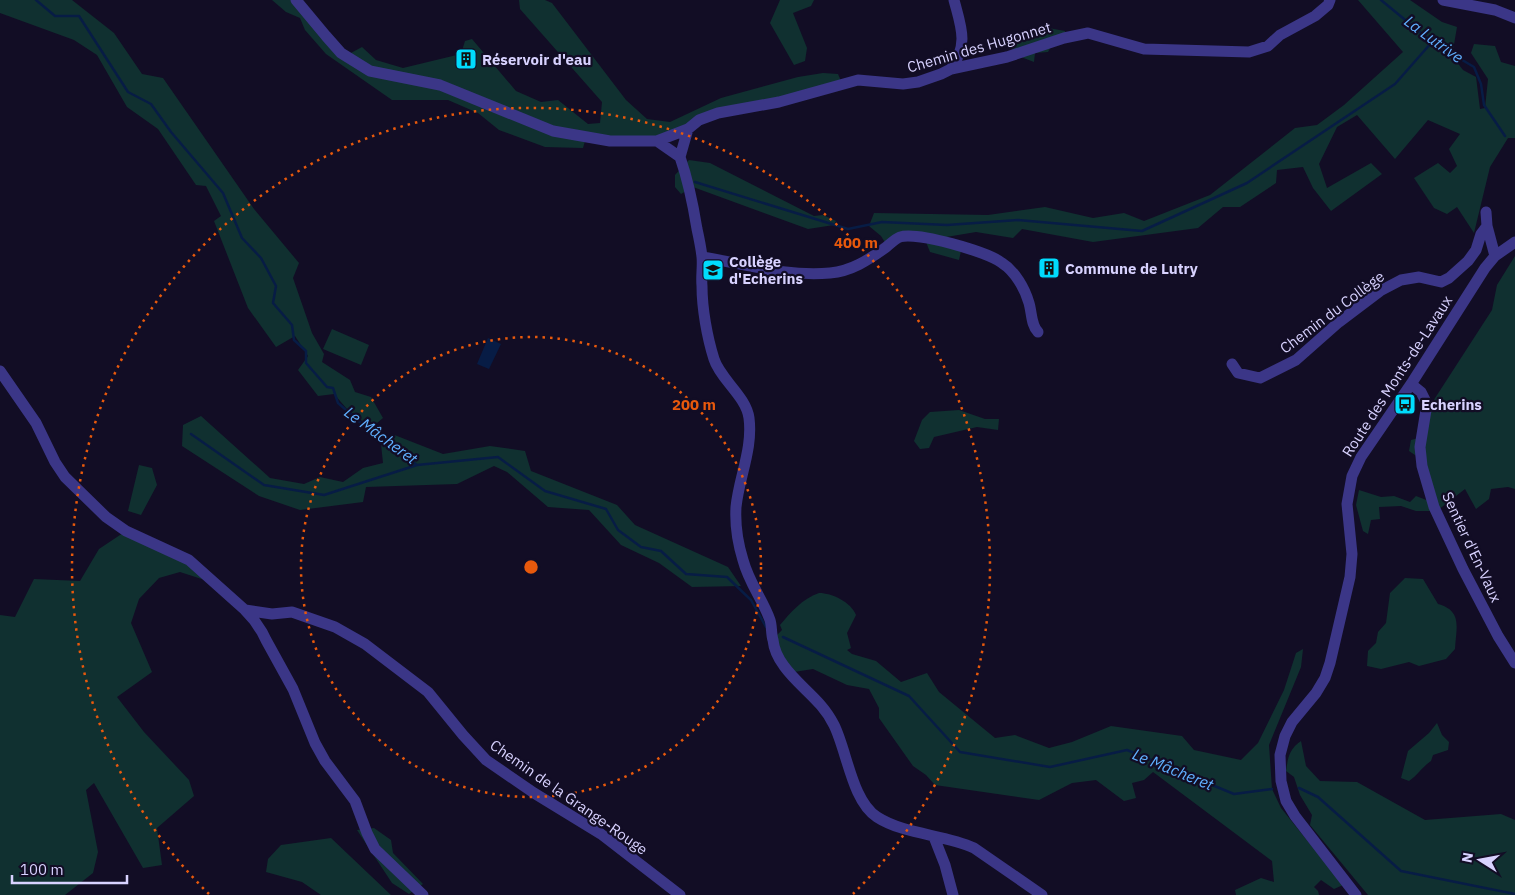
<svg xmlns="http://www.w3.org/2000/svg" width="1515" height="895" viewBox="0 0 1515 895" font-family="'IBM Plex Sans',sans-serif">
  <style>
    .green { fill: #103030 }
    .water { fill: #071c45 }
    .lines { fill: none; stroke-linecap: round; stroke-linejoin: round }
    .stream { stroke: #071c45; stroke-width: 2.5 }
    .minor { stroke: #3b3687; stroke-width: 11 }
    .ring { fill: none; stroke: #e8590c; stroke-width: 2.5; stroke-dasharray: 2.5 5 }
    .labels { text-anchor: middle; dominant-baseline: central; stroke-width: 4.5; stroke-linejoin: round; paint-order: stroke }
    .street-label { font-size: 15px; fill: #d8d2ff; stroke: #120d25 }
    .poi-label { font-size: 15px; font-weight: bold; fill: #d8d2ff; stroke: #120d25; text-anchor: start }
    .water-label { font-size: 16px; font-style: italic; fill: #60b0ff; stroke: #120d25 }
    .centre { fill: #e8590c; stroke: #120d25; stroke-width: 2.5 }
    .ring-label { font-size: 15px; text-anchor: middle; font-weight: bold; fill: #e8590c; stroke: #120d25; stroke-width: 4.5; stroke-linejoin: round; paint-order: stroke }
  </style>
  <rect width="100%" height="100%" fill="#120d25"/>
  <path class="green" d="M0,0H72L114,33L142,74L163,78L254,209L299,263L293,278L312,333L324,354L322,362L350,380L355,392L371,397L383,418L371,428L347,409L334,394L318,396L298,370L308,356L295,336L276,347L248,308L214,221L221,216L206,186L196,185L158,129L127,107L97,55L74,40L0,13Z
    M272,0H293L368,74L439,88L585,141L583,148L545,147L499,130L478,113L448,100H392L326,54L305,30L300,18L286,12Z
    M519,0H545L552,3L626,100L647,119L670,122L721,98L798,77L823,73L838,74L841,81L774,100L656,139H612L554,129L441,83L371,69L349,54L362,47L376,60L403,68L461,54L465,41L472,39L516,91L541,102L558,100L588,124L600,123L602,102L520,9Z
    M780,0H814L811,6L793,13L807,48L805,61L794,65L770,23Z
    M1358,0H1410L1442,22L1457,27L1452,56L1463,70L1476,77L1480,109L1485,108L1488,79L1471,53L1474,44L1495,46L1501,62L1515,66V138H1508L1490,167L1474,233L1457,207L1447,214L1434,208L1414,178L1438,163L1450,173L1457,166L1449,149L1460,134L1428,120L1395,159L1357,115L1337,127L1319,164L1327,188L1371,163L1382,174L1331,211L1313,188L1303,167L1277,170L1276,183L1240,207H1223L1198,228L1093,242L1022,229L1013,238L976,232L946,237L961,251L959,260L930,252L924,237L886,244L881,236L869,226L874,213L988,215L1045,207L1093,218L1124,213L1144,221L1210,195L1295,128L1317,125L1344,105L1403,52Z
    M1043,27L1065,31L1066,39L1053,43L1048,52L1035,53L1034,62L1021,57L1013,58L1012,45L1019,37L1035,36Z
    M689,160L710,163L814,216L823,215L836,221L834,225L808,229L693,187L681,194L675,187V175Z
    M1515,256V489L1508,487L1491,489L1489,499L1476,509L1465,489L1438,510L1424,461L1409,451L1411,440L1423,437L1428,409L1492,310L1497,285Z
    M332,329L369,345L361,365L323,349Z
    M959,410L985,419H999L998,430L977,427L934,437L929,448L920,449L914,441L922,420L930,412Z
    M201,416L270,478L304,484L320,477L343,482L363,468L383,463L381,444L392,434L443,454L490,446L525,451L531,471L617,505L635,525L728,567L741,586L692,587L659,563L621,545L589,510L548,507L507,472L494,466L457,484L366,487L363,502L300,510L259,496L182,446L183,425Z
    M139,465L152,468L157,485L141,515L128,511Z
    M1359,490L1381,497L1394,496L1410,502L1416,496L1429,501L1433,511H1416L1401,506L1379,507L1380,519L1371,520L1368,534L1363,531L1356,505Z
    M126,531L189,560L214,583L180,572L159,578L139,599L131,623L152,672L117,697L144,732L189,780L194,796L157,828L162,865L143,868L94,783L86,790L98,852L93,873L65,895H0V615L15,617L34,579L80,581L99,549Z
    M1405,578L1423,579L1438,604C1463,611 1456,628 1455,649L1446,659L1419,666L1409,662L1381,669L1367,666L1368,651L1376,643L1378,632L1386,623L1390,593Z
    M819,593C832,593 851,602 856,615L847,633L851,648L847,650L852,654L876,661L901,682L927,673L939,692L995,738L1015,735L1049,748L1072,742L1111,726L1182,736L1194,750L1241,760L1258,743L1284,690L1296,653L1303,649L1301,667L1269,745L1272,789L1281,808L1343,885L1334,889L1321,880L1314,887L1318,891L1319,895H1236L1235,890L1261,878L1274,882L1272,861L1153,772L1144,780L1132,783L1136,798L1124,801L1096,780L1072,783L1039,800L935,785L926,775L913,766L879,718V708L869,689L847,685L813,669L794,672L782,658L775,637L782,630L780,625C791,612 802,599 819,593Z
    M1437,723L1442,735L1449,742L1448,750L1433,755L1431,761C1422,767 1418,775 1409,781L1401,778L1408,751L1429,733Z
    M1301,741L1306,766L1320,781L1357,782L1425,820L1501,814L1515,820V895H1368L1310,825L1312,815L1300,795L1294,777L1286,771C1288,758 1289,749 1301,741Z
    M374,828L391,840L393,853L423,884L409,894L392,883L357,830Z
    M331,838L391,895H321L302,882L266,872L268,859L281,845Z"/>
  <path class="water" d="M488,338L501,344L489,369L477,364Z"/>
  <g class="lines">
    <path class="stream" d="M36,0L55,16H79L128,92L151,104L171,132L223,193L242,238L261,258L276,286L273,303L292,325L294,340L306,351V363L327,387L333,388L338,403L377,437L417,465L498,457L545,491L606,509L618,530L641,547L661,551L686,574L727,577L751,600L766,627
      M1381,0L1432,42L1474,67L1481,84L1484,105L1505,136
      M695,182L848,229L882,222L947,225L1018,220L1142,231L1247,183L1395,84L1432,42
      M191,434L264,485L324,495L417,465
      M783,637L909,696L960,752L1050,767L1127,750L1234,794L1272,789
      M1299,788L1318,797L1401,871L1515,894"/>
    <path class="minor" d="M296,0L326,36L341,53L370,71L440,85L553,131L610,141H657L680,157C688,180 693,204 697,229C699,238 701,248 702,257C703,266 701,276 702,286C702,308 707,337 714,359C720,379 746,396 749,418C753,449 739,477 736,507C735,524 738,544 743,560C749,583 763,600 770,620C772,626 771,634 773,640C774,650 778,658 784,666C799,687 822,700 834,725C847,751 852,801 877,817C905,835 944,834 974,848L1042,895
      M1443,0L1495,10L1515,18
      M951,69C969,44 961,27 954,0
      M657,141L688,129L699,120L718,113L779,102L858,80L903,84L918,82L941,74L951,69L1007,57L1064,38L1088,33L1144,49L1249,52L1268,46L1280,35L1315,16L1328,5L1330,0
      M680,157L688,129
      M1486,212L1487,226L1495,256
      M702,257C745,264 787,277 830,273C852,271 868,260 885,248C890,244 895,239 900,237C916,231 988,252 1002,263C1015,271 1025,289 1029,303C1032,313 1031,325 1038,332
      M1232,364L1238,373L1260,378L1296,360L1339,322L1380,291L1401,280L1419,277L1441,282L1449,278L1468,261L1476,250L1481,234L1487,226
      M0,371L36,423L55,462L65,477L106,517L126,531L189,560L245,610L254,620L262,632L266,640L293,689L315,743L325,761L355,801L367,833L375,849L423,895
      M1411,384L1421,392L1427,404L1420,447L1422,466L1434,507L1463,569L1498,636L1515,663
      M245,610L272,614L292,612L335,627L365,644L428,692L463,735L486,760L534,793L601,834L680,895
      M934,837L945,865L953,895
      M1356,895L1295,816L1286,801L1281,781L1280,755L1285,736L1292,722L1316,693L1325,678L1330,663L1350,577L1352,554L1347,504L1352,476L1361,457L1413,381L1485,268L1495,256L1515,242"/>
  </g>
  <g class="ring">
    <circle cx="531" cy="567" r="230"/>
    <path d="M209 894A459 459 0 1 1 853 894"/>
  </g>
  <defs>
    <g id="building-square" transform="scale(1.125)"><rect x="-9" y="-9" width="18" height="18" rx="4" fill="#00dcfd" stroke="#120d25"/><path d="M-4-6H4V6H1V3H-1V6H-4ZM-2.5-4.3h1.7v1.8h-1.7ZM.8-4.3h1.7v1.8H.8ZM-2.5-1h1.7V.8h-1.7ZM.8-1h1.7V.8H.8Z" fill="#111"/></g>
    <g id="school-square" transform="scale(1.125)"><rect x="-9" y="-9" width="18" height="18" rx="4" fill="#00dcfd" stroke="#120d25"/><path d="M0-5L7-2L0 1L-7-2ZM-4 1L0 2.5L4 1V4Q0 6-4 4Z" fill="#111"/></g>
    <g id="bus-square" transform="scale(1.125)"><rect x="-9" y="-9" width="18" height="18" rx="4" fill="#00dcfd" stroke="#120d25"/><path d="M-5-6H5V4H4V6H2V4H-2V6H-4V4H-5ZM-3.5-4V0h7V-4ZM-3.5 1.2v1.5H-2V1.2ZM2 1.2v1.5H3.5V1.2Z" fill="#111"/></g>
  </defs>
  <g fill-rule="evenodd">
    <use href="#building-square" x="466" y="59"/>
    <use href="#building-square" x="1049" y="268"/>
    <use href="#school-square" x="713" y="270"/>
    <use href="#bus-square" x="1405" y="404"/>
  </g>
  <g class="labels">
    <g class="street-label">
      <text transform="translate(979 47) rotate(-16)">Chemin des Hugonnet</text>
      <text transform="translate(1332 312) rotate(-37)">Chemin du Collège</text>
      <text transform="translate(1397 376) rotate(-57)">Route des Monts-de-Lavaux</text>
      <text transform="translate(1472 547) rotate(65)">Sentier d'En-Vaux</text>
      <text transform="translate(569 797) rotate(35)">Chemin de la Grange-Rouge</text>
    </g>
    <g class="poi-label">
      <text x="482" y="59">Réservoir d'eau</text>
      <text x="729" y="261">Collège<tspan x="729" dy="17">d'Echerins</tspan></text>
      <text x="1065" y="268">Commune de Lutry</text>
      <text x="1421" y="404">Echerins</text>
    </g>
    <g class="water-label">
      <text transform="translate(1434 39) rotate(36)">La Lutrive</text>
      <text transform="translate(381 435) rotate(36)">Le Mâcheret</text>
      <text transform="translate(1173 769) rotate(22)">Le Mâcheret</text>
    </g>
  </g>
  <circle cx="531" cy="567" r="8" class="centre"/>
  <g class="ring-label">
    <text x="856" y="248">400 m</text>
    <text x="694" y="410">200 m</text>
  </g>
  <g transform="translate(1480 860) rotate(281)" stroke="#120d25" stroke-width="4" paint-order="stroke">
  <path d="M0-4L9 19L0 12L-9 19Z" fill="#d8d2ff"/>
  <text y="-8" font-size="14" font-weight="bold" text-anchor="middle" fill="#d8d2ff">N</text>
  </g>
  <path d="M12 875v8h115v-8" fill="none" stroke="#d8d2ff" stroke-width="2.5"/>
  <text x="20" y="875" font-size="15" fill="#d8d2ff" stroke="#120d25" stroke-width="4" paint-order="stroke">100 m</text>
</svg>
